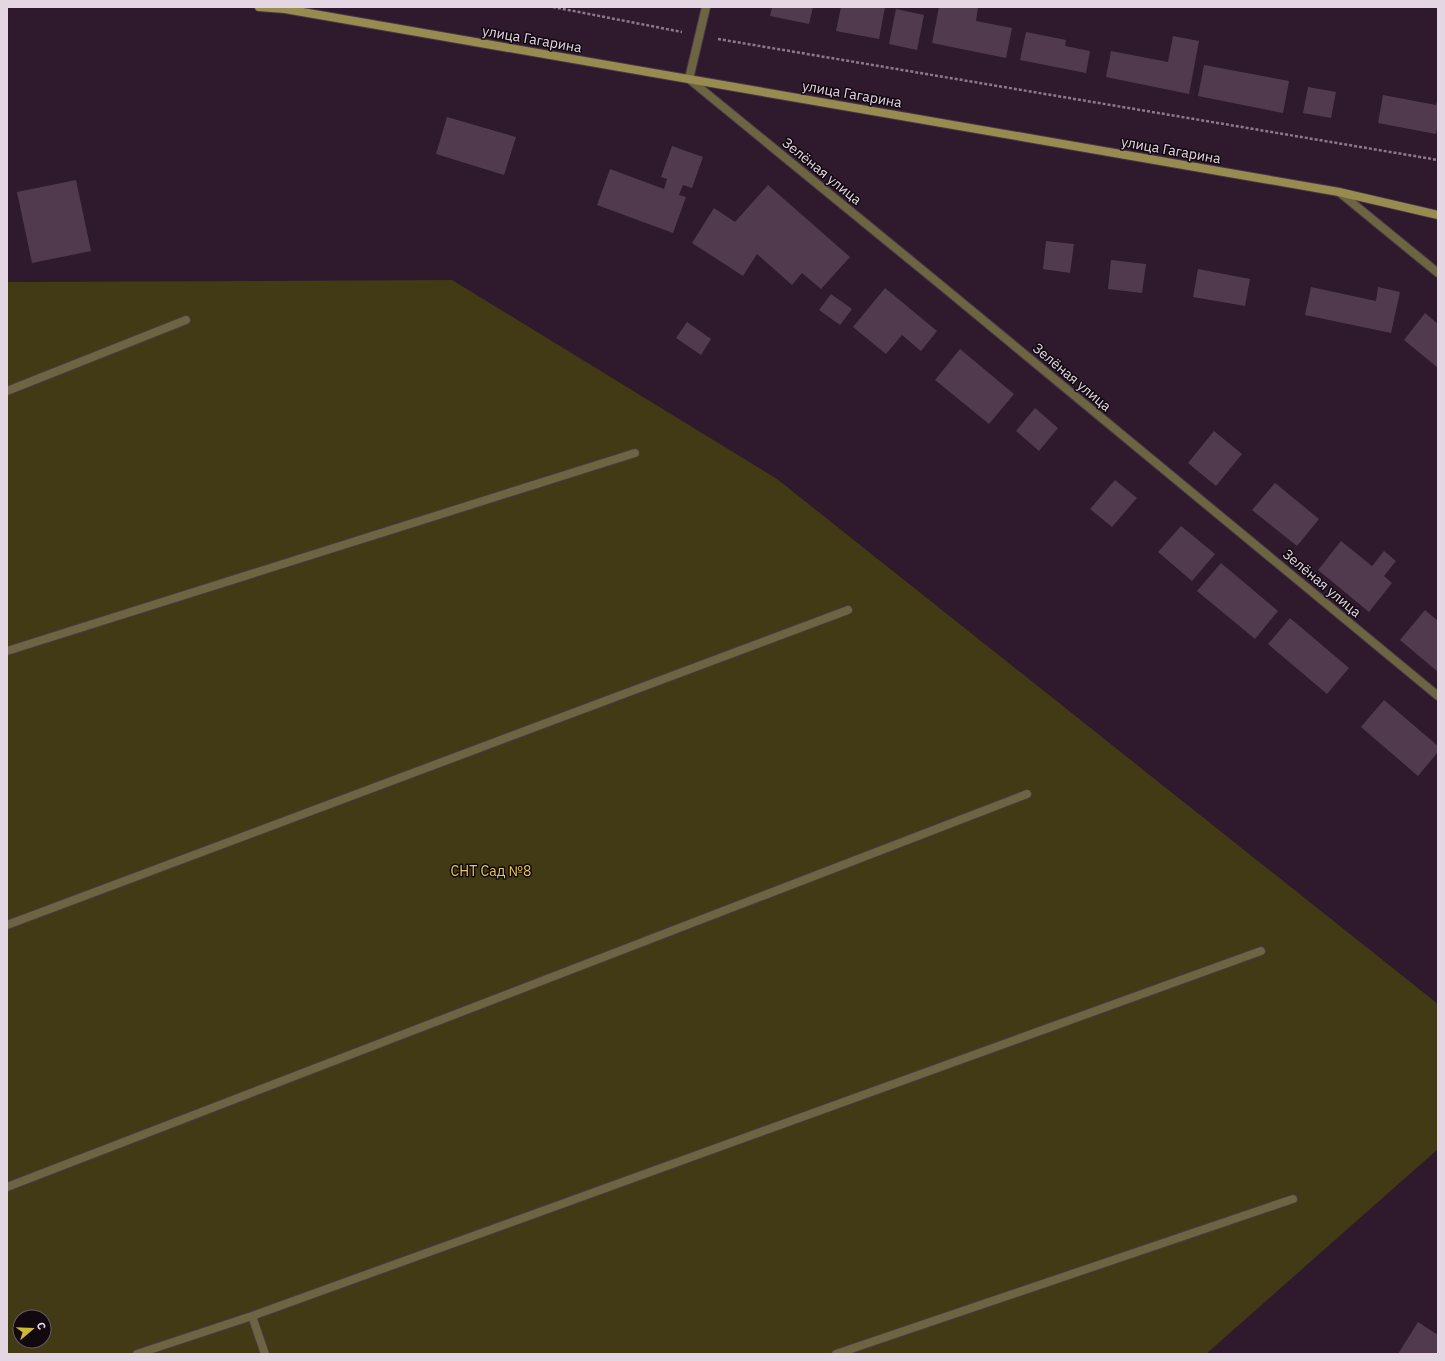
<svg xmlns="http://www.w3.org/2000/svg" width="1445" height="1361" viewBox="0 0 1445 1361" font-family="'IBM Plex Sans',sans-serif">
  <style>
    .green { fill: #423a14; fill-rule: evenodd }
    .building { fill: #513a4e }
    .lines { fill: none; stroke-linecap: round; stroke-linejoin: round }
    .lane-casing { stroke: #4b3849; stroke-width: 10 }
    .street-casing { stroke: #4b3849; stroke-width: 10 }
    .secondary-casing { stroke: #4b3849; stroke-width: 10 }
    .path { stroke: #8a7988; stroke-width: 2.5; stroke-dasharray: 3 2; stroke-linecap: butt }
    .lane { stroke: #6d6541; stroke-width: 8 }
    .street { stroke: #6d6541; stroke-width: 8 }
    .secondary { stroke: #988b4f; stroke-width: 8 }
    .labels { text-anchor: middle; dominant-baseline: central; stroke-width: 3; stroke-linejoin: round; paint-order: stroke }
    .street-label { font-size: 14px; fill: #e4d6e2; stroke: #110810 }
    .park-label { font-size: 14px; fill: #e8cd48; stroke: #110810 }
  </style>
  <rect width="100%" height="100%" fill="#2e1a2c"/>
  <path class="green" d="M452,280L777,479L1438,1004V1149L1206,1354H7V282ZM20,1317H44V1341H20Z"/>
  <path class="building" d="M772,7H813L809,24L770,16Z
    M841,7H885L879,39L836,31Z
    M939,7H978L976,21L1012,28L1006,58L932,43Z
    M896,9L924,15L917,50L889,44Z
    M1026,32L1066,40L1065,46L1090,51L1086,73L1020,60Z
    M1173,36L1199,41L1189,94L1106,77L1111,51L1168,62Z
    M1204,65L1289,81L1283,113L1198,96Z
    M1308,87L1336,92L1331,118L1303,113Z
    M1383,95L1436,105L1438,97V122L1436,134L1378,123Z
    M447,117L516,137L504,175L436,154Z
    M672,146L703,157L692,188L683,185L679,195L686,197L673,233L597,205L610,169L664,189L667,179L661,177Z
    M76,180L91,251L32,263L17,192Z
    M768,185L850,257L821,289L802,273L792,285L757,254L743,276L692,243L714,208L735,222Z
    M1046,241L1074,244L1070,273L1043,269Z
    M1111,260L1146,264L1142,293L1108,289Z
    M1198,269L1250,279L1245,306L1193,297Z
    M1311,287L1376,301L1378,287L1400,292L1391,333L1305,315Z
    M885,288L937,331L921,351L902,335L886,354L853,327Z
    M831,294L852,309L840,325L819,310Z
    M1425,313L1438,324V368L1404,340Z
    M687,322L711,339L701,355L676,338Z
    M960,349L1014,394L989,424L935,380Z
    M1035,408L1058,428L1039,451L1016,431Z
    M1214,431L1242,454L1216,486L1188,463Z
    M1115,480L1137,498L1112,527L1090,509Z
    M1275,483L1319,519L1297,546L1252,510Z
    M1181,526L1215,554L1192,581L1158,552Z
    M1341,541L1372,566L1384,551L1396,561L1384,576L1392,583L1369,612L1318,570Z
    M1221,563L1278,611L1255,639L1197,591Z
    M1425,610L1438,621V672L1400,640Z
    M1290,618L1349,668L1327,694L1268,644Z
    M1384,700L1438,746V752L1418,776L1361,727Z
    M1418,1322L1438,1335V1354H1398Z"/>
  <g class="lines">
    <g class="lane-casing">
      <path id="lane" d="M7,391L186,320
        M7,651L635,453
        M7,925L848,610
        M7,1187L1027,794
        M252,1316L1261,951
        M137,1354L252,1316L265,1354
        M836,1354L1293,1199"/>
    </g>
    <g class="street-casing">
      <path id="street" d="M706,7L689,79L942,286L1438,696
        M1339,192L1438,273"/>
    </g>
    <g class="secondary-casing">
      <path id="secondary" d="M259,7L285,9L1339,192L1438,215"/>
    </g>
    <path class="path" d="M553,7L682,32
      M718,39L1438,160"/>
    <use href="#lane" class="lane"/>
    <use href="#street" class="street"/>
    <use href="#secondary" class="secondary"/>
  </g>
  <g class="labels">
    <g class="street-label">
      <text transform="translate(532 39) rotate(10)">улица Гагарина</text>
      <text transform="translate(852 94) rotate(10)">улица Гагарина</text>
      <text transform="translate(1171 150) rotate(10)">улица Гагарина</text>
      <text transform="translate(822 171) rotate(39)">Зелёная улица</text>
      <text transform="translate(1072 377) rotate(40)">Зелёная улица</text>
      <text transform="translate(1322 583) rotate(40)">Зелёная улица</text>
    </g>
    <g class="park-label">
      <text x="491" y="871">СНТ Сад №8</text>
    </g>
  </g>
  <rect width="1445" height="1361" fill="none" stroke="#e4d6e2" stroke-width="16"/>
  <g transform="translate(32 1329) rotate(71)"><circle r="19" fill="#110810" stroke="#655a64"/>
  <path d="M0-3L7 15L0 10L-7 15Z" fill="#d1b736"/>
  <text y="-6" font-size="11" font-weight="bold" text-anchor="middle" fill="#e4d6e2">С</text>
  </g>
</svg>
